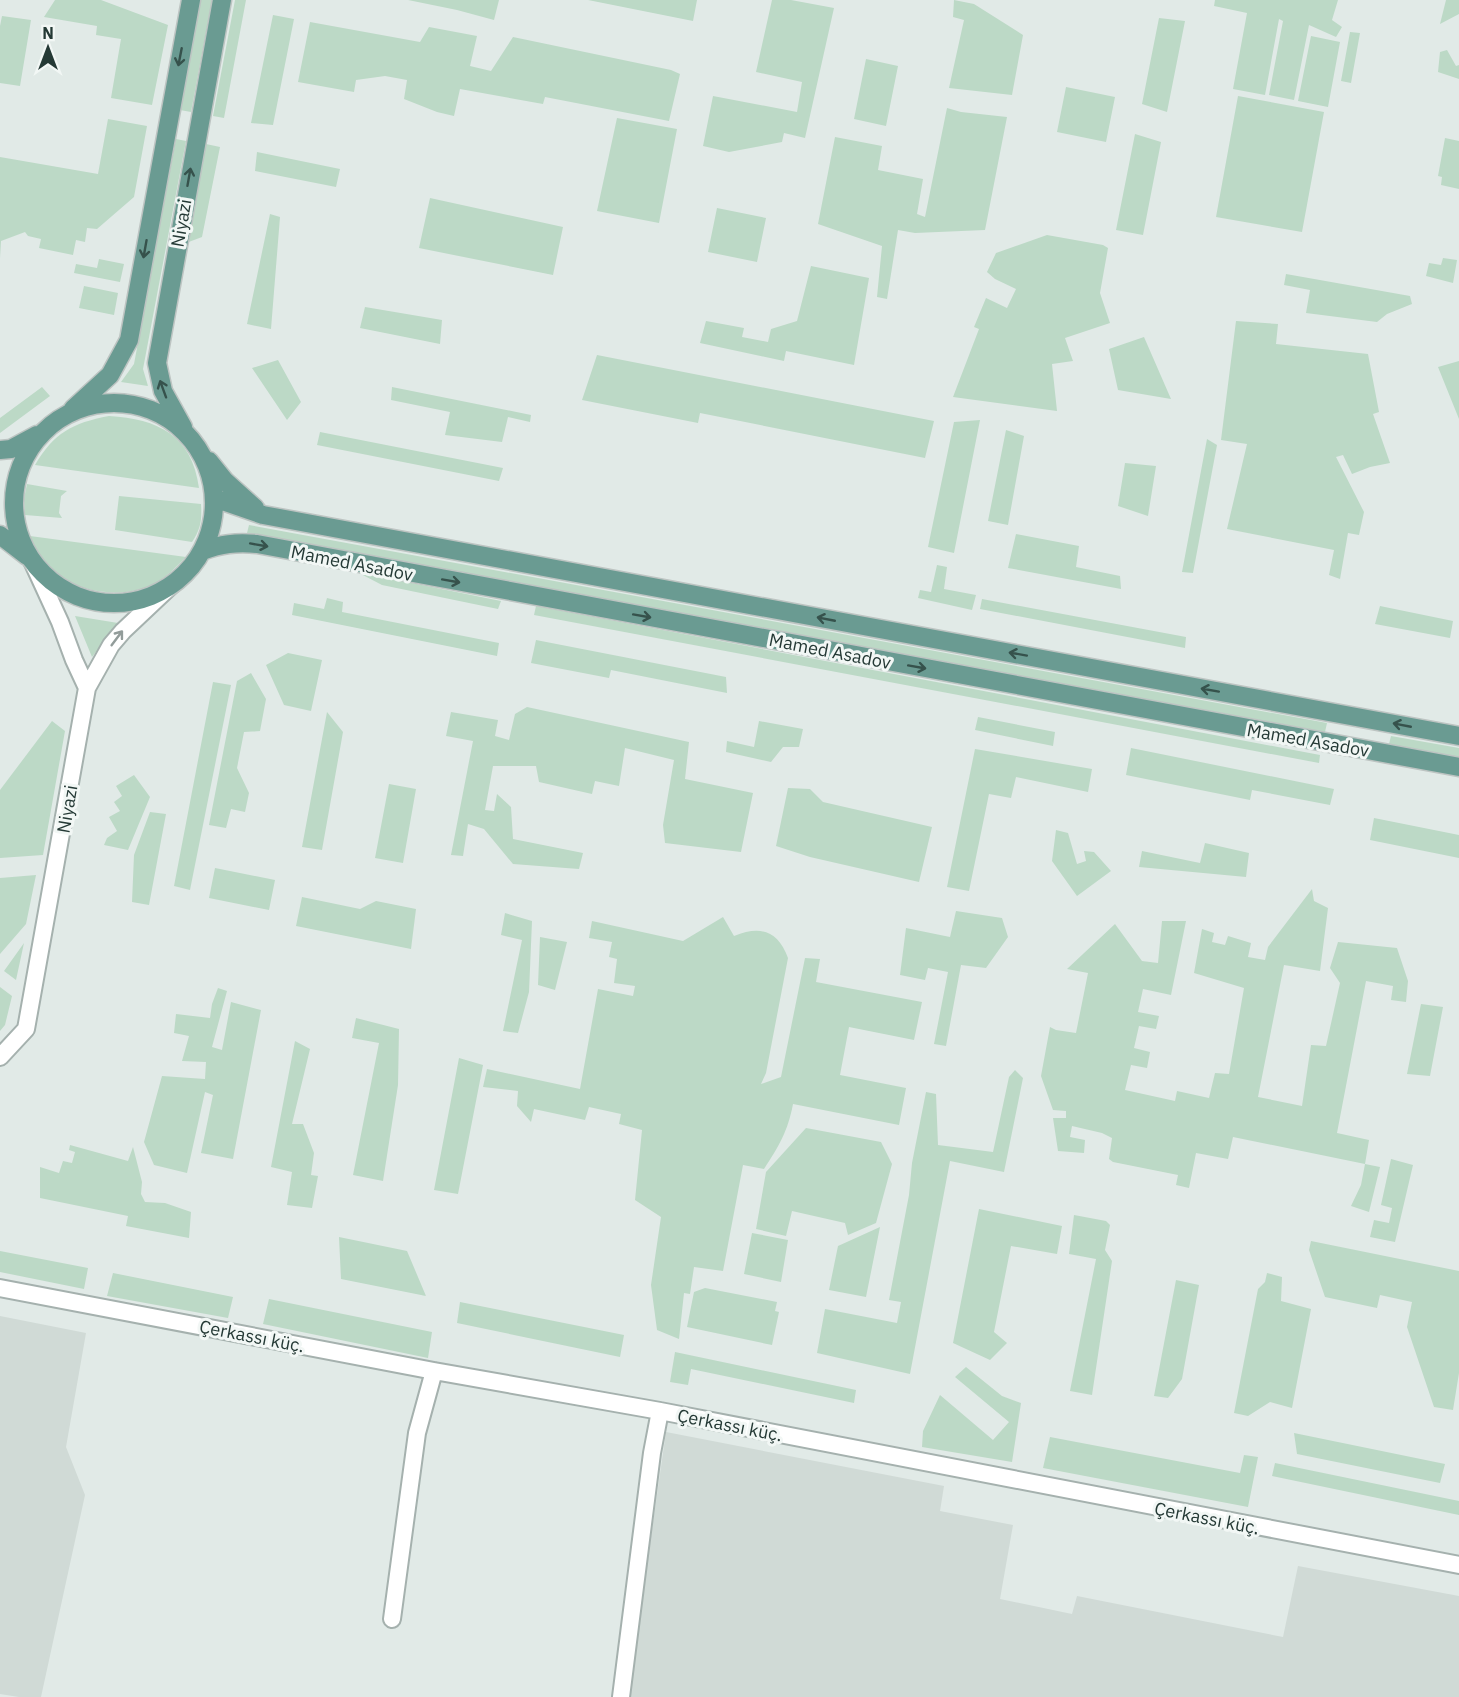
<svg xmlns="http://www.w3.org/2000/svg" width="1459" height="1697" viewBox="0 0 1459 1697" font-family="'IBM Plex Sans',sans-serif">
  <style>
    .built { fill: #d0dad6 }
    .green { fill: #bcd9c6 }
    .lines { fill: none; stroke-linecap: round; stroke-linejoin: round }
    .minor-casing { stroke: #a5b1ae; stroke-width: 20 }
    .major-casing { stroke: #bdc4c2; stroke-width: 21 }
    .minor { stroke: #fff; stroke-width: 16 }
    .major { stroke: #6a9b92; stroke-width: 18 }
    .oneway { stroke: #36524c }
    .oneway2 { stroke: #929c9a }
    .labels { text-anchor: middle; dominant-baseline: central; stroke-width: 6; stroke-linejoin: round; paint-order: stroke }
    .street-label { font-size: 18px; fill: #243935; stroke: #f2f7f5 }
  </style>
  <rect width="100%" height="100%" fill="#e1eae7"/>
  <path class="built" d="M0,1316L86,1333L66,1447L85,1495L41,1697H19L0,1694Z
    M666,1432L944,1486L940,1511L1013,1525L1000,1599L1072,1614L1077,1596L1283,1637L1298,1566L1459,1596V1697H628Z"/>
  <path class="green" d="M55,0H101L168,25L152,105L111,98L121,39L96,35L97,26L44,17Z
    M201,0H212L191,112L180,110Z
    M235,0H246L224,118L213,116Z
    M408,0H499L494,20L457,10Z
    M588,0H697L693,21Z
    M772,0H791L834,8L805,138L784,133L782,142L729,152L703,146L713,96L797,112L802,82L756,72Z
    M954,0L974,4L1023,35L1012,95L949,88L964,20L953,17Z
    M1215,0H1338L1332,20L1342,27L1336,37L1309,25L1294,100L1269,95L1283,21L1279,19L1265,95L1233,89L1247,13L1214,6Z
    M1446,0H1459V14L1440,24Z
    M273,15L294,19L273,125L251,123Z
    M2,16L31,20L20,86L0,83V26Z
    M1159,18L1185,21L1167,112L1142,104Z
    M310,22L420,42L429,27L477,36L470,66L491,71L513,37L671,70L680,74L669,121L545,97L543,104L460,89L454,116L437,112L404,99L407,80L385,76L356,80L354,92L298,82Z
    M1350,32L1360,33L1351,83L1341,81Z
    M1311,36L1340,42L1328,107L1298,101Z
    M1447,50L1456,66L1459,65V79L1438,72L1440,52Z
    M866,59L898,66L886,126L854,119Z
    M1066,87L1115,97L1106,142L1057,132Z
    M1238,96L1324,112L1302,232L1216,217Z
    M947,108L961,112L1007,117L985,230L915,233L898,230L887,299L877,297L882,246L818,224L835,137L882,146L878,170L923,179L917,214L925,217Z
    M617,118L677,129L659,223L597,211Z
    M108,119L147,126L134,197L97,229L87,228L85,242L76,240L73,255L39,248L41,239L28,236L25,232L1,241L0,258V157L98,174Z
    M1135,134L1161,142L1143,235L1116,230Z
    M1445,138L1459,141V189L1441,185L1442,177L1438,176Z
    M176,139L186,141L143,369L148,386L121,382L134,364Z
    M206,144L220,147L202,237L186,243Z
    M257,152L340,169L336,187L255,171Z
    M430,198L563,227L553,275L419,248Z
    M717,208L766,218L757,262L708,252Z
    M270,214L280,217L271,329L247,324Z
    M1047,235L1103,245L1108,248L1100,293L1110,323L1065,338L1073,361L1052,364L1057,411L953,397L979,329L974,327L986,298L1007,308L1016,289L995,279L987,272L996,253Z
    M1443,258L1457,260L1453,283L1426,276L1429,263L1441,265Z
    M99,259L124,264L120,282L74,273L76,264L97,268Z
    M811,266L869,278L854,365L786,351L784,361L700,343L706,321L744,328L742,337L768,342L771,329L797,321Z
    M1286,274L1410,296L1412,304L1387,314L1377,322L1306,313L1310,290L1284,285Z
    M84,286L118,293L114,315L79,308Z
    M365,307L442,320L440,344L360,328Z
    M1236,321L1278,324L1276,344L1368,354L1379,412L1373,414L1390,463L1370,467L1352,474L1343,455L1336,457L1364,512L1359,535L1348,533L1340,579L1329,575L1334,550L1227,529L1247,444L1221,440Z
    M1144,337L1171,399L1118,390L1109,349Z
    M597,355L934,421L925,458L700,413L698,423L582,400Z
    M278,360L301,402L287,420L252,368Z
    M1459,361V419L1438,367Z
    M42,387L50,396L0,433V418Z
    M392,387L531,415L530,422L508,417L502,442L445,435L450,412L391,400Z
    M109,416C158,419 192,435 199,488L35,465C54,433 72,423 109,416Z
    M980,420L954,553L928,547L954,422Z
    M1006,430L1024,436L1008,525L988,521Z
    M320,432L503,468L499,481L317,445Z
    M1207,439L1217,445L1193,573L1182,572Z
    M1125,463L1156,466L1148,516L1118,506Z
    M27,484L67,491L61,496L59,513L62,518L25,515L24,499Z
    M119,496L201,504C202,519 201,529 192,542L115,530Z
    M249,525L1327,723L1325,732L247,533Z
    M1016,534L1079,546L1076,567L1120,576L1121,589L1008,568Z
    M30,536L186,557C176,567 167,577 154,584C117,602 60,591 38,553C34,548 33,542 30,536Z
    M937,565L947,567L944,589L976,595L972,610L918,598L920,590L931,592Z
    M357,572L501,601L498,609L382,585Z
    M327,598L343,602L342,612L499,643L497,656L292,615L294,603L324,609Z
    M982,599L1186,637L1185,648L980,609Z
    M536,606L1320,755L1319,763L534,615Z
    M1380,606L1453,621L1450,638L1375,624Z
    M75,616L118,623L92,657Z
    M536,640L726,677L727,693L611,670L609,678L531,663Z
    M288,653L322,660L311,711L284,705L266,665Z
    M251,673L266,699L260,731L244,732L237,768L249,793L245,812L231,809L226,828L209,825L237,681Z
    M213,682L231,685L190,890L174,886Z
    M527,707L689,742L685,779L753,793L741,852L665,843L663,825L674,760L625,748L619,786L595,781L592,794L539,782L536,766H493L485,810L494,811L497,794L511,807L513,839L583,853L579,869L513,864L484,829L468,824L463,856L451,855L473,741L446,736L451,712L498,720L495,736L509,740L515,714Z
    M327,712L343,732L322,850L302,847Z
    M978,717L1055,732L1053,746L975,730Z
    M52,721L65,731L43,855L0,858V790Z
    M759,721L803,729L799,747H783L771,762L726,752L727,741L754,747Z
    M1391,736L1459,748V757L1389,744Z
    M1131,748L1334,789L1330,805L1252,790L1250,800L1126,775Z
    M975,749L1092,769L1088,792L1016,777L1011,798L989,794L969,891L947,887Z
    M134,775L150,797L128,850L104,845L107,838L117,831L109,817L120,811L114,802L122,796L116,786Z
    M389,784L416,789L403,863L375,858Z
    M788,788L810,789L823,802L932,827L919,882L810,857L776,846Z
    M150,812L166,814L149,905L132,902L134,855Z
    M1374,818L1459,835V858L1370,840Z
    M1056,830L1068,833L1077,864L1086,861L1084,851L1094,852L1111,871L1077,896L1052,861Z
    M1205,843L1249,853L1246,877L1139,867L1142,851L1200,863Z
    M215,868L275,880L269,910L209,898Z
    M36,875L26,924L0,954V878Z
    M1312,889L1314,901L1328,908L1320,971L1284,965L1258,1097L1302,1106L1311,1045L1326,1046L1340,983L1330,968L1338,942L1397,948L1408,981L1406,1002L1391,1000L1393,986L1366,981L1337,1133L1369,1140L1365,1164L1380,1167L1369,1212L1351,1206L1361,1185L1365,1164L1233,1137L1228,1159L1196,1153L1189,1188L1176,1185L1178,1175L1113,1162L1109,1159L1112,1138L1102,1133L1072,1126L1070,1137L1085,1140L1084,1153L1058,1151L1053,1118H1066V1111L1053,1110L1041,1076L1050,1027L1056,1030L1076,1033L1088,973L1067,969L1115,924L1142,961L1158,963L1162,921H1186L1171,995L1143,989L1138,1012L1159,1016L1156,1029L1139,1026L1134,1048L1150,1052L1147,1068L1131,1065L1125,1090L1175,1101L1177,1091L1209,1098L1215,1073L1229,1074L1244,988L1194,973L1202,929L1214,933L1212,942L1225,945L1228,936L1251,943L1248,957L1265,960L1268,947Z
    M302,897L360,909L376,901L416,909L411,949L296,926Z
    M956,911L1002,918L1008,937L986,968L961,965L946,1046L934,1044L948,972L928,968L925,980L900,975L906,928L950,937Z
    M505,913L532,921L529,992L518,1033L503,1031L522,940L501,935Z
    M723,917L734,936C761,925 778,931 788,958L766,1073L761,1084L781,1077L805,958L820,959L816,982L922,1002L914,1040L849,1027L840,1075L906,1088L899,1125L793,1104C788,1131 779,1146 764,1169L743,1165L723,1271L694,1267L690,1294L684,1293L679,1339L657,1330L651,1285L661,1217L635,1200L642,1130L619,1124L621,1114L589,1107L585,1120L534,1109L531,1122L517,1106L518,1091L483,1087L487,1069L580,1089L598,989L633,996L635,986L614,983L617,959L609,957L612,942L589,938L592,921L683,941Z
    M540,937L567,942L555,990L538,985Z
    M24,943L16,980L4,971Z
    M0,987L12,996L5,1025L0,1031Z
    M218,988L227,991L212,1047L222,1050L231,1002L261,1010L233,1159L201,1153L213,1095L205,1092L187,1173L154,1165L144,1142L162,1076L205,1079L206,1062L182,1061L189,1036L174,1033L176,1014L210,1018L212,1004Z
    M1421,1004L1443,1007L1430,1076L1407,1074Z
    M356,1018L399,1029L398,1085L383,1181L353,1175L379,1043L352,1038Z
    M295,1041L310,1049L292,1124H303L314,1153L311,1175L318,1176L312,1208L287,1205L292,1172L271,1167Z
    M459,1058L483,1065L458,1194L434,1190Z
    M1015,1070L1023,1078L1004,1172L950,1161L910,1374L817,1353L825,1309L897,1323L901,1302L889,1300L909,1195L912,1163L926,1092L936,1094L938,1145L993,1152L1009,1077Z
    M806,1128L881,1142L892,1164L876,1223L848,1235L845,1223L792,1211L786,1236L756,1229L766,1172Z
    M70,1145L128,1161L133,1147L142,1182L141,1194L145,1202L165,1203L191,1212L189,1238L126,1226L128,1216L40,1198V1167L59,1173L63,1161L72,1163L75,1152L69,1150Z
    M1391,1159L1413,1165L1395,1242L1370,1237L1374,1220L1389,1223L1392,1208L1381,1205Z
    M979,1209L1062,1226L1057,1254L1011,1246L994,1332L1007,1343L990,1360L953,1343Z
    M1074,1215L1106,1221L1110,1225L1105,1250L1112,1261L1092,1395L1070,1391L1096,1259L1069,1254Z
    M880,1227L866,1297L829,1290L838,1246Z
    M752,1233L788,1240L781,1282L744,1274Z
    M339,1237L407,1251L426,1296L341,1279Z
    M1311,1241L1459,1271V1373L1453,1410L1434,1407L1407,1327L1412,1302L1380,1295L1377,1308L1325,1297L1309,1250Z
    M0,1251L88,1268L84,1289L0,1272Z
    M113,1273L233,1297L228,1318L107,1296Z
    M1267,1273L1282,1277L1281,1301L1311,1309L1292,1408L1270,1402L1248,1416L1234,1413L1258,1289L1265,1282Z
    M1176,1280L1199,1285L1182,1379L1168,1398L1154,1396Z
    M705,1288L777,1302L775,1311L779,1312L772,1345L687,1327L694,1292Z
    M269,1299L432,1332L428,1358L263,1324Z
    M460,1302L624,1335L620,1357L457,1323Z
    M675,1352L856,1390L854,1403L691,1369L688,1385L670,1382Z
    M966,1367L1002,1396L1021,1403L1012,1462L922,1447L923,1431L940,1395L993,1440L1009,1422L955,1377Z
    M1294,1433L1445,1464L1440,1483L1297,1454Z
    M1050,1437L1240,1473L1244,1455L1258,1457L1248,1507L1043,1468Z
    M1275,1463L1459,1501V1515L1272,1476Z"/>
  <g class="lines">
    <g class="minor-casing">
      <path id="minor" d="M87,688L111,645L123,631L176,581
        M0,1057L26,1029L87,688L74,660L60,622L32,561
        M0,1288L434,1371L660,1411L1459,1565
        M392,1619L417,1433L434,1371
        M621,1697L652,1453L660,1411"/>
    </g>
    <g class="major-casing">
      <path id="major" d="M14 503a100 100 0 1 1 200 0a100 100 0 1 1-200 0Z
        M73,409L110,375L129,340L191,0
        M183,427L163,391L157,363L222,0
        M0,450L11,449L37,435
        M209,461L225,481L255,508
        M214,498L263,515L1459,736
        M0,535L27,556
        M202,551C221,544 236,542 257,544L1459,767"/>
    </g>
    <use href="#minor" class="minor"/>
    <use href="#major" class="major"/>
  </g>
  <defs><path id="oneway-shaft" d="M-6 0H5M1.5-3L5.5 0L1.5 3" fill="none" stroke-width="1.6" stroke-linecap="round" stroke-linejoin="round" transform="scale(1.5)"/></defs>
  <g class="oneway">
    <use href="#oneway-shaft" transform="translate(180 57) rotate(101)"/>
    <use href="#oneway-shaft" transform="translate(189 177) rotate(-80)"/>
    <use href="#oneway-shaft" transform="translate(145 249) rotate(100)"/>
    <use href="#oneway-shaft" transform="translate(163 389) rotate(-110)"/>
    <use href="#oneway-shaft" transform="translate(259 545) rotate(10)"/>
    <use href="#oneway-shaft" transform="translate(451 581) rotate(10)"/>
    <use href="#oneway-shaft" transform="translate(642 616) rotate(10)"/>
    <use href="#oneway-shaft" transform="translate(826 619) rotate(-169)"/>
    <use href="#oneway-shaft" transform="translate(1018 654) rotate(-170)"/>
    <use href="#oneway-shaft" transform="translate(917 667) rotate(10)"/>
    <use href="#oneway-shaft" transform="translate(1210 690) rotate(-170)"/>
    <use href="#oneway-shaft" transform="translate(1402 725) rotate(-169)"/>
  </g>
  <use class="oneway2" href="#oneway-shaft" transform="translate(117 638) rotate(-53)"/>
  <g class="labels">
    <g class="street-label">
      <text transform="translate(181 223) rotate(-80)">Niyazi</text>
      <text transform="translate(352 563) rotate(11)">Mamed Asadov</text>
      <text transform="translate(830 651) rotate(11)">Mamed Asadov</text>
      <text transform="translate(1308 740) rotate(10)">Mamed Asadov</text>
      <text transform="translate(67 809) rotate(-80)">Niyazi</text>
      <text transform="translate(252 1336) rotate(11)">Çerkassı küç.</text>
      <text transform="translate(730 1425) rotate(11)">Çerkassı küç.</text>
      <text transform="translate(1207 1518) rotate(11)">Çerkassı küç.</text>
    </g>
  </g>
  <g transform="translate(48 48)" stroke="#f2f7f5" stroke-width="4.5" paint-order="stroke">
  <path d="M0-4.5L10 22L0 15L-10 22Z" fill="#243935"/>
  <text y="-9" font-size="16" font-weight="bold" text-anchor="middle" fill="#243935">N</text>
  </g>
</svg>
